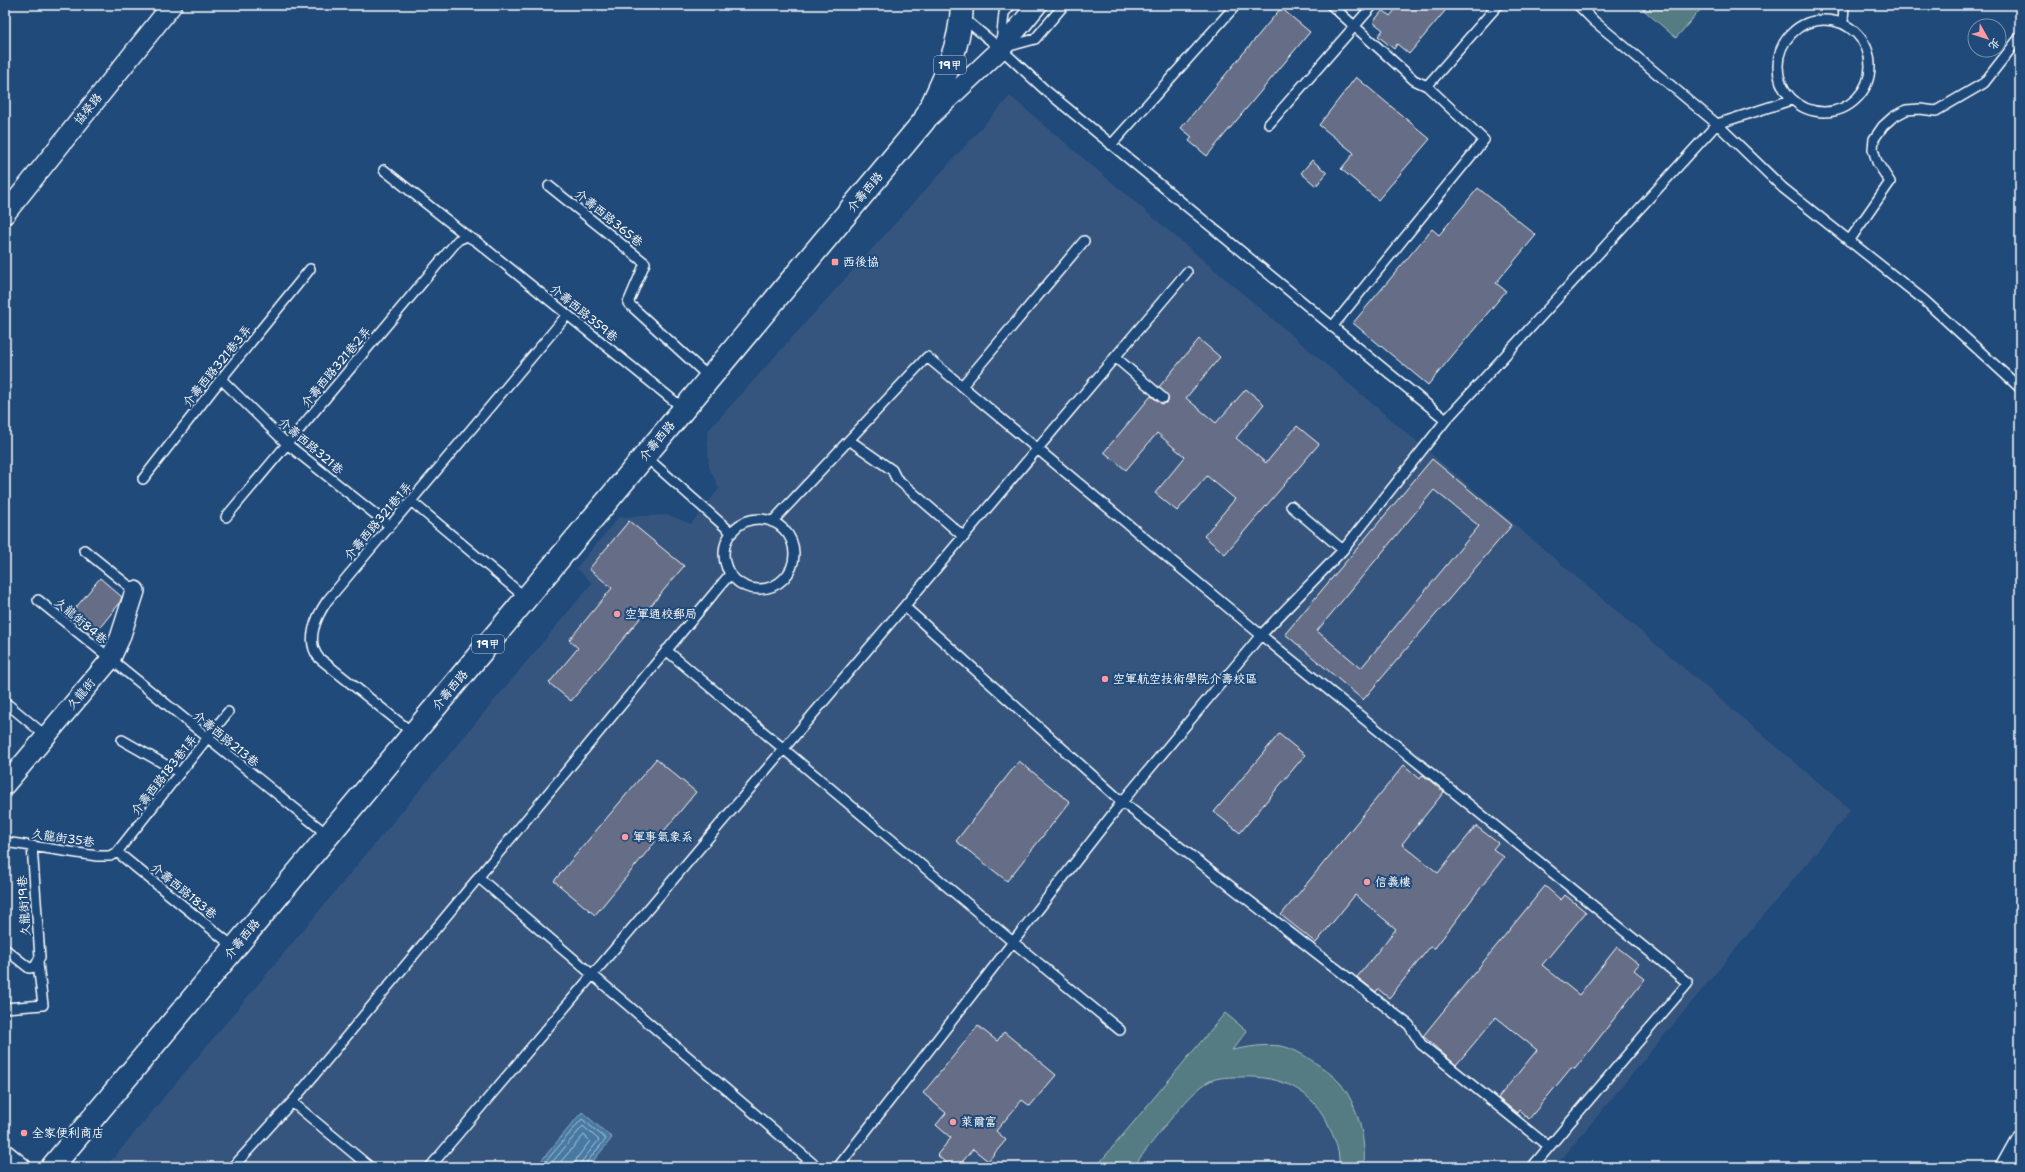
<svg xmlns="http://www.w3.org/2000/svg" width="2025" height="1172" viewBox="0 0 2025 1172" font-family="'Shantell Sans','LXGW WenKai TC',sans-serif">
  <style>
    .built { fill: #34557e }
    .green { fill: #557b82; stroke: #aabdc0 }
    .water { fill: #4679a3; stroke: #90afc8 }
    .lines { fill: none; stroke-linecap: round; stroke-linejoin: round }
    .shore { stroke: #b5c9da; stroke-width: 1 }
    .building { fill: #656e86; stroke: #fff; fill-rule: evenodd }
    .lane-casing { stroke: #fff; stroke-width: 12 }
    .street-casing { stroke: #fff; stroke-width: 22 }
    .primary-casing { stroke: #fff; stroke-width: 25 }
    .lane { stroke: #1f4a7a; stroke-width: 9 }
    .street { stroke: #1f4a7a; stroke-width: 19 }
    .primary { stroke: #1f4a7a; stroke-width: 22 }
    .poi-dot { fill: #ff9aa2; stroke: #1f4a7a; stroke-width: 1.5 }
    .labels { text-anchor: middle; dominant-baseline: central; stroke-width: 4; stroke-linejoin: round; paint-order: stroke }
    .shield { fill: #1f4a7a; stroke: #bcc9d7; stroke-width: 1 }
    .shield-label { font-size: 11px; font-weight: bold; fill: #fff }
    .street-label { font-size: 12px; fill: #fff; stroke: #1f4a7a }
    .poi-label { font-size: 12px; fill: #fff; stroke: #1f4a7a; text-anchor: start }
  </style>
  <rect width="100%" height="100%" fill="#1f4a7a"/>
  <filter id="ink" filterUnits="userSpaceOnUse"><feTurbulence type="fractalNoise" baseFrequency=".025" numOctaves="2"/><feDisplacementMap in="SourceGraphic" scale="8" xChannelSelector="R" yChannelSelector="G"/><feConvolveMatrix kernelMatrix="1 2 1 2 8 2 1 2 1" color-interpolation-filters="sRGB"/></filter>
  <g filter="url(#ink)">
    <path class="built" d="M1010,96L1851,810L1555,1167H106L592,583L576,568L619,517L669,515L691,524L719,489L709,467L707,432Z"/>
    <path class="green" d="M1638,5H1697L1701,9L1676,38Z
      M1225,1013L1247,1031L1232,1050C1249,1047 1263,1044 1281,1046C1292,1048 1304,1055 1314,1062C1323,1068 1333,1075 1340,1083C1358,1105 1366,1139 1364,1167H1339C1340,1153 1336,1141 1330,1129C1314,1090 1281,1075 1240,1077C1231,1077 1218,1077 1210,1081C1189,1091 1149,1147 1133,1167H1096Z"/>
    <path class="water" d="M582,1112L612,1138L588,1167H536Z"/>
    <g class="lines">
      <path class="shore" d="M541,1167L582,1119L606,1139L586,1163L585,1167
        M548,1167L583,1126L599,1140L582,1161L580,1167
        M556,1167L584,1135L590,1141L577,1158L574,1167"/>
    </g>
    <path class="building" d="M1399,5H1450L1409,54L1397,44L1394,49L1378,36L1383,30L1373,22L1383,10L1390,16Z
      M1281,8L1310,32L1207,156L1189,141L1192,137L1181,128Z
      M1356,77L1430,139L1378,200L1341,169L1354,153L1319,125Z
      M1312,160L1327,173L1316,186L1301,173Z
      M1478,188L1536,235L1496,283L1506,291L1428,385L1353,323L1432,229L1439,235Z
      M1199,339L1220,357L1186,398L1216,423L1246,389L1264,404L1236,438L1266,463L1297,426L1319,444L1225,554L1204,536L1235,499L1207,476L1177,511L1155,493L1185,457L1157,433L1126,470L1104,452L1151,396L1162,404L1168,402V396L1159,387Z
      M1432,459L1512,525L1363,700L1285,634ZM1434,490L1479,526L1361,668L1317,631Z
      M629,521L684,566L571,701L549,683L578,648L569,640L612,588L589,569Z
      M100,578L122,597L119,604L93,636L69,616Z
      M1279,734L1305,755L1240,833L1214,812Z
      M656,759L696,792L595,915L554,881Z
      M1019,761L1070,802L1007,881L956,841Z
      M1404,765L1420,779L1423,775L1444,792L1402,844L1438,873L1476,826L1498,843L1493,849L1504,857L1435,948L1430,947L1389,998L1378,989L1376,992L1357,977L1396,929L1355,895L1316,943L1281,915Z
      M1545,886L1561,900L1565,895L1586,912L1542,965L1579,995L1617,947L1639,964L1634,970L1645,979L1575,1069L1571,1068L1529,1119L1519,1110L1517,1113L1498,1098L1537,1050L1496,1017L1456,1065L1423,1036Z
      M978,1026L997,1041L1004,1032L1056,1075L1030,1106L1022,1100L996,1131L1006,1140L988,1161L973,1149L958,1167H951L937,1155L951,1138L936,1125L946,1113L923,1093Z"/>
    <g class="lines">
      <g class="lane-casing">
        <path id="lane" d="M1331,5L1414,80L1427,86L1484,140L1332,327
          M1578,5L1594,21L1717,124L1783,188L1924,300L2020,388
          M963,18L1001,49L1044,89L1446,420L1717,124L1791,100
          M1778 66a46 46 0 1 1 92 0a46 46 0 1 1-92 0Z
          M1843,23L1844,5
          M1001,43L1004,13L1011,5
          M1006,47L1035,39L1064,5
          M1427,86L1498,5
          M1269,124L1373,5
          M1111,145L1236,5
          M384,170L467,236L476,241L684,409
          M549,186L645,263L628,303L710,378
          M1849,241L1890,182L1877,162L1873,149L1874,139L1883,126L1893,117L1906,110L1920,109L1936,111L1984,83L2020,37
          M1115,357L1163,398
          M221,379L287,444L390,526
          M962,386L1084,241
          M849,440L892,470L896,478L964,537
          M645,456L732,533
          M143,479L221,379L310,269
          M411,501L526,598
          M1291,506L1343,550
          M226,517L458,240L467,236
          M724 554a35 35 0 1 1 70 0a35 35 0 1 1-70 0Z
          M772,522L927,357L1261,635L1688,983L1532,1167
          M84,550L135,591
          M38,600L329,836
          M905,607L1122,802L1409,1025L1421,1044L1549,1147
          M666,650L1013,942L1120,1030
          M5,702L46,736
          M414,734L319,658C305,641 316,617 327,601L567,315
          M122,740L180,773
          M5,842L97,856H110L117,852L228,712
          M117,852L235,948
          M478,877L817,1167
          M5,949L29,968L35,967L40,957L32,846
          M5,1008L43,1005L38,963
          M292,1102L370,1167
          M233,1167L292,1102L730,574
          M430,1167L1187,272
          M838,1167L1122,802L1261,635L1343,550L1446,420"/>
      </g>
      <g class="street-casing">
        <path id="street" d="M928,118L1001,49L1037,5
          M5,214L172,5
          M5,785L110,660L120,638L135,591
          M5,1154L21,1167
          M2005,1167L2020,1140"/>
      </g>
      <g class="primary-casing">
        <path id="primary" d="M52,1167L924,121C942,84 961,47 962,5"/>
      </g>
      <use href="#lane" class="lane"/>
      <use href="#street" class="street"/>
      <use href="#primary" class="primary"/>
    </g>
  </g>
  <g class="poi-dot">
    <rect x="831" y="258" width="8" height="8" rx="2"/>
    <circle cx="617" cy="614" r="4"/>
    <circle cx="1105" cy="679" r="4"/>
    <circle cx="625" cy="837" r="4"/>
    <circle cx="1367" cy="882" r="4"/>
    <circle cx="953" cy="1122" r="4"/>
    <circle cx="24" cy="1133" r="4"/>
  </g>
  <g class="labels">
    <g class="shield">
      <rect x="934" y="56" width="32" height="18" rx="3"/>
      <rect x="472" y="635" width="32" height="18" rx="3"/>
    </g>
    <g class="shield-label">
      <text x="950" y="65">19甲</text>
      <text x="488" y="644">19甲</text>
    </g>
    <g class="street-label">
      <text transform="translate(88 109) rotate(-51)">協榮路</text>
      <text transform="translate(865 192) rotate(-50)">介壽西路</text>
      <text transform="translate(609 218) rotate(39)">介壽西路365巷</text>
      <text transform="translate(584 313) rotate(39)">介壽西路359巷</text>
      <text transform="translate(217 366) rotate(-51)">介壽西路321巷3弄</text>
      <text transform="translate(336 367) rotate(-50)">介壽西路321巷2弄</text>
      <text transform="translate(657 441) rotate(-50)">介壽西路</text>
      <text transform="translate(311 446) rotate(40)">介壽西路321巷</text>
      <text transform="translate(378 521) rotate(-50)">介壽西路321巷1弄</text>
      <text transform="translate(81 621) rotate(40)">久龍街84巷</text>
      <text transform="translate(450 690) rotate(-50)">介壽西路</text>
      <text transform="translate(81 694) rotate(-50)">久龍街</text>
      <text transform="translate(226 739) rotate(39)">介壽西路213巷</text>
      <text transform="translate(164 775) rotate(-52)">介壽西路183巷1弄</text>
      <text transform="translate(63 838) rotate(8)">久龍街35巷</text>
      <text transform="translate(184 891) rotate(39)">介壽西路183巷</text>
      <text transform="translate(24 906) rotate(-94)">久龍街19巷</text>
      <text transform="translate(242 939) rotate(-50)">介壽西路</text>
    </g>
    <g class="poi-label">
      <text x="843" y="262">西後協</text>
      <text x="625" y="614">空軍通校郵局</text>
      <text x="1113" y="679">空軍航空技術學院介壽校區</text>
      <text x="633" y="837">軍事氣象系</text>
      <text x="1375" y="882">信義樓</text>
      <text x="961" y="1122">萊爾富</text>
      <text x="32" y="1133">全家便利商店</text>
    </g>
  </g>
  <rect width="2025" height="1172" fill="none" stroke="#1f4a7a" stroke-width="20"/>
  <rect x="10" y="10" width="2005" height="1152" fill="none" stroke="#fff" stroke-width="1.5" filter="url(#ink)"/>
  <g transform="translate(1987 38) rotate(129)"><circle r="19" fill="#1f4a7a" stroke="#7992af"/>
  <path d="M0-3L7 15L0 10L-7 15Z" fill="#ff9aa2"/>
  <text y="-6" font-size="11" font-weight="bold" text-anchor="middle" fill="#ffffff">北</text>
  </g>
</svg>
